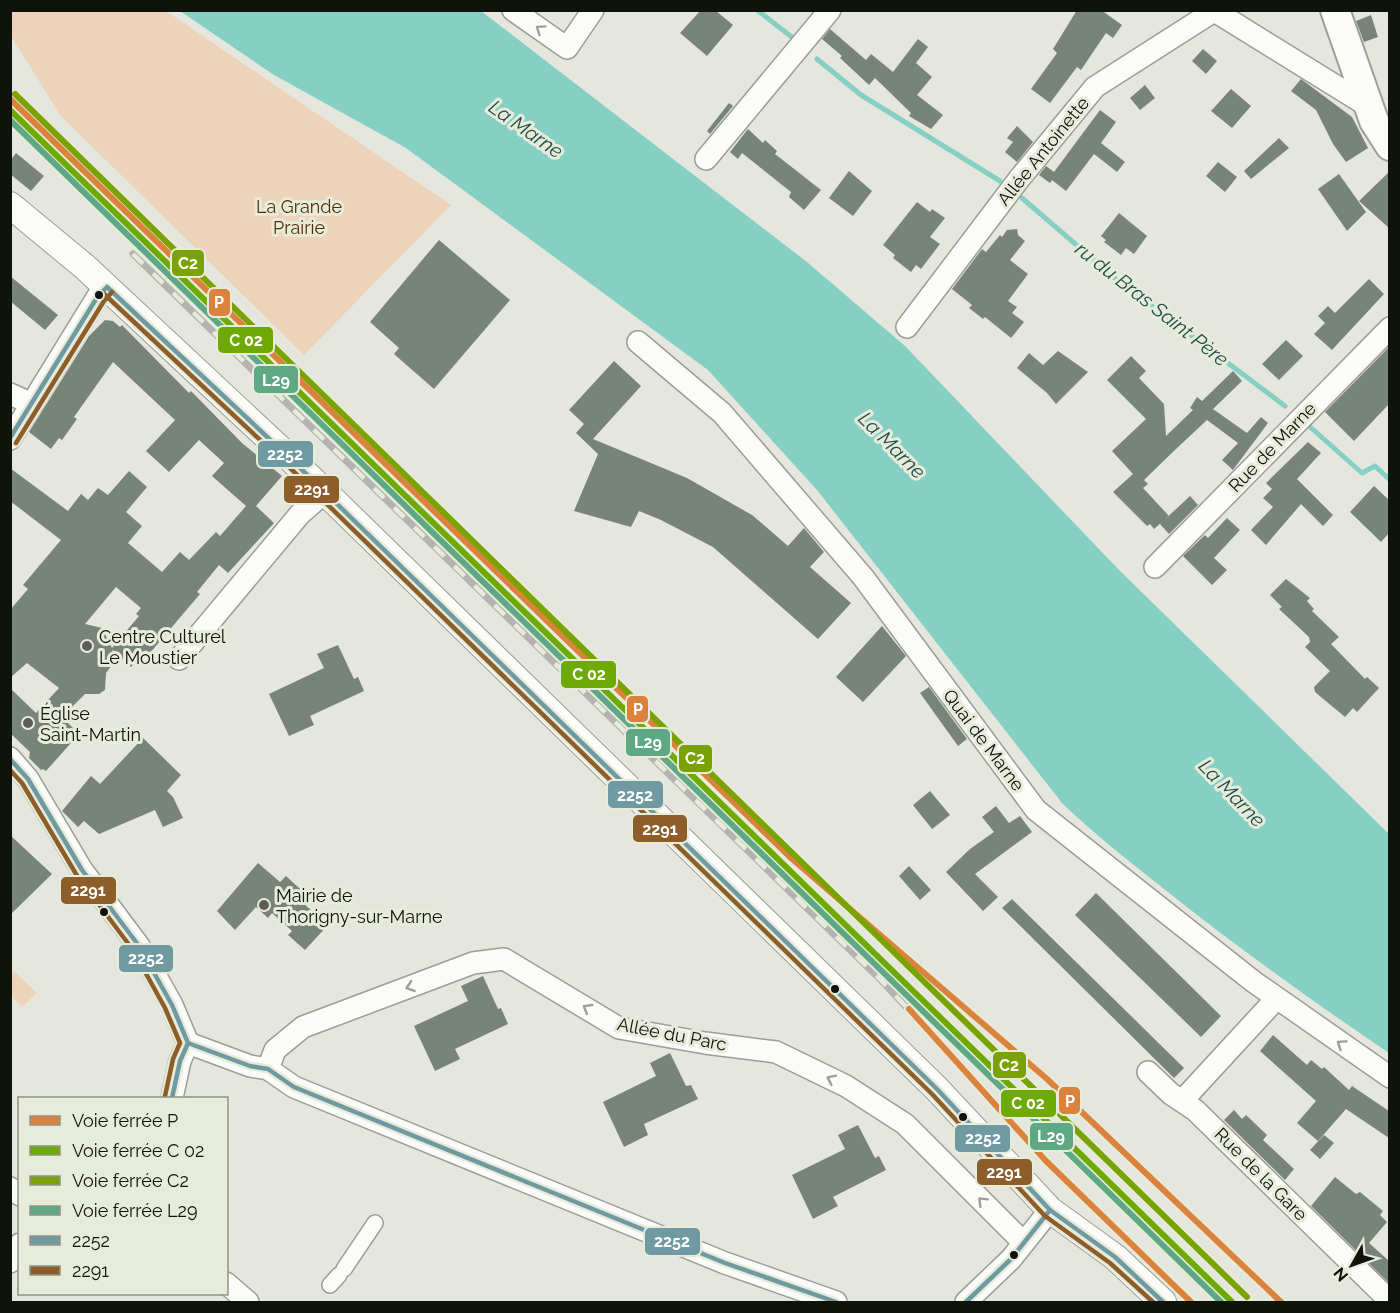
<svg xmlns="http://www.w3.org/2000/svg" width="1400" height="1313" viewBox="0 0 1400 1313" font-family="Raleway,sans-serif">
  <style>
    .green { fill: #ecd3ba }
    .water { fill: #85cfc3 }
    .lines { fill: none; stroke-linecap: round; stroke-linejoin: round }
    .stream { stroke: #85cfc3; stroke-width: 5 }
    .building { fill: #788479; fill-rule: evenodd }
    .pedestrian-casing { stroke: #9b9d96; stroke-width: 18 }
    .minor-casing { stroke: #9b9d96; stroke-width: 24 }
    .tertiary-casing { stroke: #9b9d96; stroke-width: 28 }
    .secondary-casing { stroke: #9b9d96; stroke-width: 32 }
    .pedestrian { stroke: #fbfbfa; stroke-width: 15 }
    .minor { stroke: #fbfbfa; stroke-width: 21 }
    .tertiary { stroke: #fbfbfa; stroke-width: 26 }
    .secondary { stroke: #fbfbfa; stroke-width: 28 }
    .rail-casing { stroke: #b3b3b2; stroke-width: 7 }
    .rail { stroke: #e6ebda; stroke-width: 4.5; stroke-dasharray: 14; stroke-linecap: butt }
    .bus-1-casing { stroke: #e6ebda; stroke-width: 9 }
    .bus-2-casing { stroke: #e6ebda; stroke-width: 9 }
    .bus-1 { stroke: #6f9aa2; stroke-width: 4.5 }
    .bus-2 { stroke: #8d5e2a; stroke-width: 4.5 }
    .rail-1-casing { stroke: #e6ebda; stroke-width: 10 }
    .rail-2-casing { stroke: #e6ebda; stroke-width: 10 }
    .rail-3-casing { stroke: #e6ebda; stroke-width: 10 }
    .rail-4-casing { stroke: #e6ebda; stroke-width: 10 }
    .rail-1 { stroke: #db823d; stroke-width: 6 }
    .rail-2 { stroke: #6eaa03; stroke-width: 6 }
    .rail-3 { stroke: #79a202; stroke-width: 6 }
    .rail-4 { stroke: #5ea885; stroke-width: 6 }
    .oneway { stroke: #9d9e9b }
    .bus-dot { fill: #10120c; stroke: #e6ebda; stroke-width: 2 }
    .poi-dot { fill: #5b5d56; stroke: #e6ebda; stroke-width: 2 }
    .labels { text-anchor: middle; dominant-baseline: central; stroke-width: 6; stroke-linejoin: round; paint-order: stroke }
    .street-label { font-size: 18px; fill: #10120c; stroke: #e6ebda }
    .park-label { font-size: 18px; fill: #552d03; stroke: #e6ebda }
    .poi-label { font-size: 18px; fill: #10120c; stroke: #e6ebda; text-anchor: start }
    .water-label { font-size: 20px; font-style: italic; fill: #204e48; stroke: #e6ebda }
    .line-badge { stroke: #e6ebda; stroke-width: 2 }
    .badge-label { font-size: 16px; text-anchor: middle; font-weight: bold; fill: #fff }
  </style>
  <rect width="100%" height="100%" fill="#e5e7de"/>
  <path class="green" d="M11,10L166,11L451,205L304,355L60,115L11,36Z
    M14,971L37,993L22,1007L11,996V975Z"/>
  <path class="water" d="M180,11H481L807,262L905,346L1119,570L1389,834V1053C1312,1001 1237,947 1164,889C1129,861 1094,834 1062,803L817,490L708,370L406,148L274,75Z"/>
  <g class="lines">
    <path class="stream" d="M757,10L793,38
      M817,59L861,95L1000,181
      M1022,198L1116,279L1285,406
      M1309,426L1362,473L1375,466L1390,480"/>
  </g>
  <path class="building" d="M701,10H715L733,25L707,56L680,33Z
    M1077,10H1101L1122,25L1113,38L1106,33L1081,70L1077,67L1050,103L1031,89L1057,53L1053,49Z
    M1371,15L1378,37L1364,42L1356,21Z
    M830,29L866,60L871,54L893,72L918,39L928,47L916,63L932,77L917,95L943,115L931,129L909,116L911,113L875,78L869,85L840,58L842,56L822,39Z
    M1203,49L1217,61L1206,74L1192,61Z
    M1301,79L1352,117L1368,148L1346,162L1333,144L1316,110L1291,91Z
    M1145,85L1155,98L1140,110L1130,98Z
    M1231,89L1251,106L1232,128L1211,111Z
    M729,103L733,106L710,134L707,131Z
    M1100,110L1116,122L1101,143L1125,162L1117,172L1094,154L1066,191L1052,180L1050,183L1039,175L1046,166L1054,172Z
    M1017,126L1033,142L1017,162L1005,152L1013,142L1007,138Z
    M748,129L763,143L765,140L777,151L775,154L821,190L804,210L789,197L791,192L742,153L738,159L730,152Z
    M1279,138L1289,148L1251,179L1244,171Z
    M16,153L44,176L31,191L10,174V161Z
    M1218,162L1237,177L1225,192L1206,176Z
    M849,171L872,191L853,216L829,198Z
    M1389,172V228L1359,201Z
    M1339,174L1366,212L1347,231L1318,189Z
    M917,202L930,212L932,209L945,218L930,237L940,244L921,269L916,265L911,272L893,258L895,255L883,245Z
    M1119,213L1147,236L1134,254L1126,248L1121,255L1104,242L1106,240L1101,236Z
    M1017,229L1018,235L1025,241L1010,260L1028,274L1008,301L1017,307L1012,313L1024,322L1011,338L985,317L983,319L969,308L972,305L952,289L982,249L986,252L1000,235L1002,237L1007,230Z
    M439,240L510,300L434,389L394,354L399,348L370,322Z
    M10,276L58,315L45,330L10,301Z
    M1369,279L1384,294L1332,350L1314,334L1325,323L1318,316L1328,306L1335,313Z
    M105,320L113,321L120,327L122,325L189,393L191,391L242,443L282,476L256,506L274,523L228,573L219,565L197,592L200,594L149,654L146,650L131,667L112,649L117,658L106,673L105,690L99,694H85L62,717L79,734L46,771L43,769L41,770L29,758L30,752L10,733V688L36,713L59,688L27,663L10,678V610L28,589L23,585L61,540L10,501V468L68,511L81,494L88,500L98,488L108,495L129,471L147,487L126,512L142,526L128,543L162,572L180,552L189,560L216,532L220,536L246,506L212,476L224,463L199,440L169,472L146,451L175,420L113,362L74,417L77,419L62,440L59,438L51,449L29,432L89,336ZM116,587L141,608L136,614L139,616L112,648L102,628L85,624Z
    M1286,340L1303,356L1279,380L1262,364Z
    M1389,347V404L1354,441L1325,412Z
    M1058,351L1088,372L1056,404L1047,393L1017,368L1029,353L1043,365Z
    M1131,356L1146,371L1139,378L1164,404L1166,436L1193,410L1190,408L1197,397L1202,401L1233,371L1242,381L1213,409L1247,433L1261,417L1268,423L1233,470L1222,460L1238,443L1207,420L1176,449L1144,480L1148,484L1143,488L1169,516L1154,529L1150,524L1147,526L1113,492L1133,474L1112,451L1146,419L1107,380Z
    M614,361L641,386L593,439L687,478L752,515L788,546L804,528L824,552L810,567L851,603L818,639L713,547L661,520L639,511L631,527L574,511L598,454L576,433L584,424L569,410Z
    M1308,442L1321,453L1297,479L1333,515L1323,526L1301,504L1266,545L1251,530L1273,507L1263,498L1272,489L1266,483Z
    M1374,486L1389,500V533L1381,542L1350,512Z
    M1190,496L1198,505L1169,534L1160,524Z
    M1227,518L1240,530L1214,558L1227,570L1212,585L1183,556L1205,535L1208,538Z
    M1286,579L1310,598L1307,601L1314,609L1312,611L1339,637L1331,644L1365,679L1367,677L1379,688L1357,712L1353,708L1345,717L1315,692L1314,687L1330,671L1305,647L1310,642L1309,637L1279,609L1282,607L1270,595Z
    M882,626L906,656L863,702L836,677Z
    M338,645L354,679L358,677L364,691L310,716L314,725L289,736L269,694L324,668L317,654Z
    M929,687L967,739L958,746L920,693Z
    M143,738L181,775L167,791L173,797L183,818L163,827L155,810L99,834L84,821L78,827L62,811L91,776L100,784Z
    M930,791L950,815L932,829L913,805Z
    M996,806L1009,823L1020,816L1032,832L975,874L998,897L983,911L946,872L970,849L994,832L982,817Z
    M10,835L52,874L10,915Z
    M258,863L280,882L286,876L309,897L303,903L328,925L305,950L288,935L292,931L272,913L268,918L256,907L235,930L217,911Z
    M909,866L931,890L920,900L899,876Z
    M1096,893L1221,1016L1201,1037L1075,915Z
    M1012,899L1184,1068L1174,1078L1002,908Z
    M483,976L498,1009L501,1008L508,1024L455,1049L460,1059L435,1071L414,1026L468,1001L461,986Z
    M1273,1035L1307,1065L1311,1060L1322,1069L1324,1067L1349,1090L1352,1086L1389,1111V1138L1346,1109L1318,1141L1297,1123L1316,1101L1260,1051Z
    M670,1053L686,1086L691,1085L698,1099L644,1124L648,1135L624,1147L603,1102L656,1076L650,1063Z
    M1234,1110L1242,1119L1246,1115L1267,1135L1263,1140L1294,1169L1285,1180L1224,1120Z
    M858,1125L875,1158L879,1156L886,1170L833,1197L838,1206L813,1219L792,1175L845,1149L838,1135Z
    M1324,1135L1334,1143L1320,1159L1310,1150Z
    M1335,1177L1356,1194L1360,1192L1383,1211L1380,1215L1387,1222L1369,1243L1389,1261V1283L1311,1206Z"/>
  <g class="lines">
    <g class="pedestrian-casing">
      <path id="pedestrian" d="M344,1269L375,1223
        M330,1285L339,1275"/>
    </g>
    <g class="minor-casing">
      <path id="minor" d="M513,10L567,48L593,10
        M1213,10L1368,106
        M706,159L830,10
        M907,327L1019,179L1095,87L1214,11
        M638,342L722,413L863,577L1036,810L1254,982L1390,1077
        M10,394L32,404
        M10,439L98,296L107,287
        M1155,567L1390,328
        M179,659L300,514L324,493
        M10,758L28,779L82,870L139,946L172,1005L188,1043L180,1061L172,1098
        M188,1043L250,1066L268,1069L294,1087L725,1263L836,1302
        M268,1069L275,1050L303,1027L473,963L504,959L619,1028L705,1043L776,1052L846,1086L905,1124L1023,1242
        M1148,1072L1171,1094L1195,1110L1390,1301
        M1182,1101L1276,999
        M10,1188L20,1195
        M10,1262L20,1244
        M226,1283L248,1302
        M966,1302L1011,1259L1050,1210"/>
    </g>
    <g class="tertiary-casing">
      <path id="tertiary" d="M10,205L85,267L294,462L937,1089L1050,1210L1115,1257L1163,1302"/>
    </g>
    <g class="secondary-casing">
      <path id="secondary" d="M1335,10L1374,121L1390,146"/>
    </g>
    <use href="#pedestrian" class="pedestrian"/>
    <use href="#minor" class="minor"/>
    <use href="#tertiary" class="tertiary"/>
    <use href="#secondary" class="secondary"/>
    <g class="rail-casing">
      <path id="rail" d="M133,254L881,980L920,1022"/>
    </g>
    <use href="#rail" class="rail"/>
    <g class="bus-1-casing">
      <path id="bus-1" d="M107,287L294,462L937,1089L1050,1210L1115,1257L1163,1302
        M10,438L98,296L107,287
        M10,759L28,779L82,870L139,946L172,1005L188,1043L180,1061L172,1098
        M188,1043L250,1066L268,1069L294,1087L725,1263L836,1302
        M966,1302L1011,1259L1050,1210"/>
    </g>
    <g class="bus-2-casing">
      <path id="bus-2" d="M102,292L289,467L932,1094L1045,1216L1110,1263L1153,1302
        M16,443L104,301L112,292
        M10,770L22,783L76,874L133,950L165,1008L180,1043L173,1059L165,1096"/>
    </g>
    <use href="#bus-1" class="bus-1"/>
    <use href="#bus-2" class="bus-2"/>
    <g class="rail-1-casing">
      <path id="rail-1" d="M10,99L791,858L1047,1079L1281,1302
        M909,1009L1046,1161L1191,1302"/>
    </g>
    <g class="rail-2-casing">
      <path id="rail-2" d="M10,110L1232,1302"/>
    </g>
    <g class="rail-3-casing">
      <path id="rail-3" d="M15,94L1247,1297"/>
    </g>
    <g class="rail-4-casing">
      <path id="rail-4" d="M10,120L1221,1302"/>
    </g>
    <use href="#rail-1" class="rail-1"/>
    <use href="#rail-2" class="rail-2"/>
    <use href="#rail-3" class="rail-3"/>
    <use href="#rail-4" class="rail-4"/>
  </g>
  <defs><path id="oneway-chevron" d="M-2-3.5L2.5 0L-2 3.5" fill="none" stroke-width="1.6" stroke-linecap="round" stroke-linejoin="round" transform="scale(1.5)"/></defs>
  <g class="oneway">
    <use href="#oneway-chevron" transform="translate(540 29) rotate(-145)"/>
    <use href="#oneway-chevron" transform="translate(410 987) rotate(161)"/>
    <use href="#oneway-chevron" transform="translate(587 1008) rotate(-149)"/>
    <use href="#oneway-chevron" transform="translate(1341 1044) rotate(-146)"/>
    <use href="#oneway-chevron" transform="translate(831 1079) rotate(-154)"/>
    <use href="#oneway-chevron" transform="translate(982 1201) rotate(-135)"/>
  </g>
  <g class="bus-dot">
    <circle cx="99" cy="295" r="5"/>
    <circle cx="104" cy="912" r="5"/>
    <circle cx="835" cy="989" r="5"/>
    <circle cx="963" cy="1117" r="5"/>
    <circle cx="1014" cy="1255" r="5"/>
  </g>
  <g class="poi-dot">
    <circle cx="87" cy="646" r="6"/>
    <circle cx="28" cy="723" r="6"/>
    <circle cx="264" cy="905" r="6"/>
  </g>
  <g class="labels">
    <g class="street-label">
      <text transform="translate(1043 151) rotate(-51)">Allée Antoinette</text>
      <text transform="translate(1272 447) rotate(-46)">Rue de Marne</text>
      <text transform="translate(984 740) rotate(53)">Quai de Marne</text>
      <text transform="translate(672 1034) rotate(11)">Allée du Parc</text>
      <text transform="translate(1261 1174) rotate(45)">Rue de la Gare</text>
    </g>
    <g class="park-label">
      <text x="299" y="206">La Grande<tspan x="299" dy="21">Prairie</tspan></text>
    </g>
    <g class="poi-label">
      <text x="99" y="636">Centre Culturel<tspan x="99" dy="21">Le Moustier</tspan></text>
      <text x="40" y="713">Église<tspan x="40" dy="21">Saint-Martin</tspan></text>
      <text x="276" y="895">Mairie de<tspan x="276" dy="21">Thorigny-sur-Marne</tspan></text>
    </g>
    <g class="water-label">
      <text transform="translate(526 129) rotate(35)">La Marne</text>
      <text transform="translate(1152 304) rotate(38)">ru du Bras Saint Père</text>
      <text transform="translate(892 445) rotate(45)">La Marne</text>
      <text transform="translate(1232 793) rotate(46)">La Marne</text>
    </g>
  </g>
  <g class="line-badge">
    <rect x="171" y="249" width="34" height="28" rx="6" fill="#79a202"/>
    <rect x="208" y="288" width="23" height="29" rx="6" fill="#db823d"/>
    <rect x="217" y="326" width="57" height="28" rx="6" fill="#6eaa03"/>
    <rect x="253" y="365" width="46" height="29" rx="6" fill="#5ea885"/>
    <rect x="257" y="440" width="57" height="28" rx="6" fill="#6f9aa2"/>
    <rect x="283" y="475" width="57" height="29" rx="6" fill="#8d5e2a"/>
    <rect x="560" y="660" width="57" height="29" rx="6" fill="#6eaa03"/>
    <rect x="626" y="695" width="23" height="28" rx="6" fill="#db823d"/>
    <rect x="625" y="728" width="46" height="29" rx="6" fill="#5ea885"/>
    <rect x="678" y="744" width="35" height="29" rx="6" fill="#79a202"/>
    <rect x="607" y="780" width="57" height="29" rx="6" fill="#6f9aa2"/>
    <rect x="632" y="814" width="56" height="29" rx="6" fill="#8d5e2a"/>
    <rect x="60" y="876" width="57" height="29" rx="6" fill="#8d5e2a"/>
    <rect x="118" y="944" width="56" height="29" rx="6" fill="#6f9aa2"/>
    <rect x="992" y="1051" width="35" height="28" rx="6" fill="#79a202"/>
    <rect x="1058" y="1086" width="23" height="29" rx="6" fill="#db823d"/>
    <rect x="1000" y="1089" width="57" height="29" rx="6" fill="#6eaa03"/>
    <rect x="1029" y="1122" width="45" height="29" rx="6" fill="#5ea885"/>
    <rect x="954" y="1124" width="57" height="29" rx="6" fill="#6f9aa2"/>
    <rect x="976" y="1158" width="57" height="28" rx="6" fill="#8d5e2a"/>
    <rect x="644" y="1227" width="57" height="29" rx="6" fill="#6f9aa2"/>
  </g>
  <g class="badge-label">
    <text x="188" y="269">C2</text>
    <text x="219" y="308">P</text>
    <text x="246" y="346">C 02</text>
    <text x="276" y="386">L29</text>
    <text x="285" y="460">2252</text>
    <text x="312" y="495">2291</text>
    <text x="589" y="680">C 02</text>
    <text x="638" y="715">P</text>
    <text x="648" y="748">L29</text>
    <text x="695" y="764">C2</text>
    <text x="635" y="801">2252</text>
    <text x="660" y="835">2291</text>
    <text x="88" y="896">2291</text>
    <text x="146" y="964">2252</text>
    <text x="1009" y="1071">C2</text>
    <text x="1070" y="1107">P</text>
    <text x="1028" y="1109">C 02</text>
    <text x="1051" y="1142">L29</text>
    <text x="983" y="1144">2252</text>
    <text x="1004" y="1178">2291</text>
    <text x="672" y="1247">2252</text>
  </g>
  <rect width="1400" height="1313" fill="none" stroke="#10120c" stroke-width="24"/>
  <rect x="18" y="1097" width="210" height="198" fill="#e6ebda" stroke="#909488" stroke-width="1.5"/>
  <rect x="30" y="1116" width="30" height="9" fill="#db823d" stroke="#909488" stroke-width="1.5"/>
  <text x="72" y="1127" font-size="18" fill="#10120c">Voie ferrée P</text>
  <rect x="30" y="1146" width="30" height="9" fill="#6eaa03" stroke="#909488" stroke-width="1.5"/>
  <text x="72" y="1157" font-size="18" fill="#10120c">Voie ferrée C 02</text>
  <rect x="30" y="1176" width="30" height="9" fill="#79a202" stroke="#909488" stroke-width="1.5"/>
  <text x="72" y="1187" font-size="18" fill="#10120c">Voie ferrée C2</text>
  <rect x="30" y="1206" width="30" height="9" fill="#5ea885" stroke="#909488" stroke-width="1.5"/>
  <text x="72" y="1217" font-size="18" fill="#10120c">Voie ferrée L29</text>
  <rect x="30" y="1236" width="30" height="9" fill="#6f9aa2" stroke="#909488" stroke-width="1.5"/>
  <text x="72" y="1247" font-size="18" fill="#10120c">2252</text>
  <rect x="30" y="1266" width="30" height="9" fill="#8d5e2a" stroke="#909488" stroke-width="1.5"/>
  <text x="72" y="1277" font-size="18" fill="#10120c">2291</text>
  <g transform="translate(1352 1265) rotate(230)" stroke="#e6ebda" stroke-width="4.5" paint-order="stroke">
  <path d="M0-4.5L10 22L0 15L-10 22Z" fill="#10120c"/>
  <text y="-9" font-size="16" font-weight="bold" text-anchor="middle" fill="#10120c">N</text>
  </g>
</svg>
